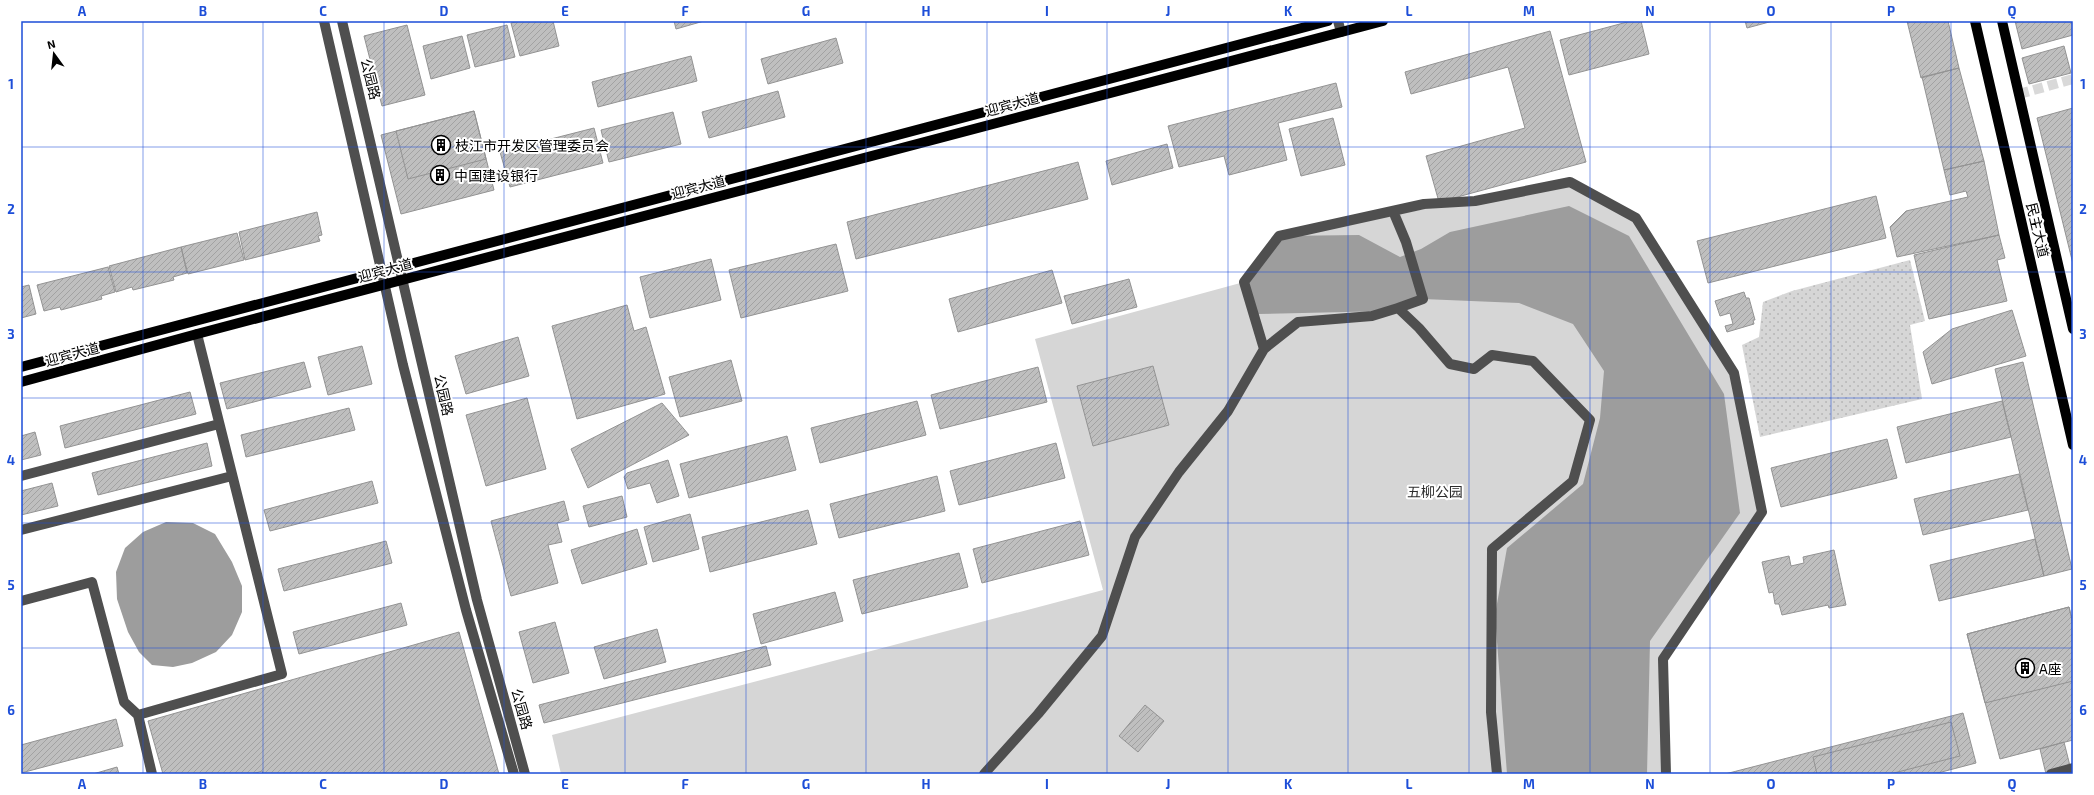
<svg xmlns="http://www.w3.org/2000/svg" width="2094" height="795" viewBox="0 0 2094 795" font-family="'Exo 2','Noto Sans SC',sans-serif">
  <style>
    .grass { fill: url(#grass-dots) }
    .park { fill: #d6d6d6 }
    .water { fill: #9d9d9d }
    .building { fill: url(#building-hatch); stroke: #939393 }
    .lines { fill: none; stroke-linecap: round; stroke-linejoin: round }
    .minor-tunnel { stroke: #d9d9d9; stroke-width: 10; stroke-dasharray: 10 5; stroke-linecap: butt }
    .minor { stroke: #4f4f4f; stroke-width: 10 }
    .major { stroke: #000; stroke-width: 10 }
    .grid { fill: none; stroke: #1d4ed8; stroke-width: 1; stroke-opacity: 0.55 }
    .labels { text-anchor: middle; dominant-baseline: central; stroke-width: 4; stroke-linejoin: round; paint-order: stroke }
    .street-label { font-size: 14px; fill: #000; stroke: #fff }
    .poi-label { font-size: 14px; fill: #000; stroke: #fff; text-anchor: start }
    .park-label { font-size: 14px; fill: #2d2d2d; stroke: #fff }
    .neatline { fill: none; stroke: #1d4ed8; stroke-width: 1.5 }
    .grid-label { font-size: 13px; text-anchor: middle; font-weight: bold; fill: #1d4ed8 }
  </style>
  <defs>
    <pattern id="grass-dots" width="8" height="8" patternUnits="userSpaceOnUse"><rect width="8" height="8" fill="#d6d6d6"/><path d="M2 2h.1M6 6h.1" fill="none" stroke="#b6b6b6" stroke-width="1.8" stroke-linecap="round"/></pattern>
    <pattern id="building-hatch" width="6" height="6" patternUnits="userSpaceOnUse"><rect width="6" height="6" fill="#bfbfbf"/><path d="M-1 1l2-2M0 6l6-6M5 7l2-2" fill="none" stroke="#a2a2a2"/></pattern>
  </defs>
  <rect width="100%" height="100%" fill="#fff"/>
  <path class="grass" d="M1910,260L1925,321L1910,325L1922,399L1760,437L1742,345L1759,337L1763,302L1792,291Z"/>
  <path class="park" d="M1570,182L1636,218L1734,373L1762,512L1663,659L1666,774H561L552,735L1103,590L1035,339L1244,282L1279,236Z"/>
  <path class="water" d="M1569,206L1629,236L1724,394L1740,513L1650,641L1647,774H1507L1495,615L1507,548L1583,484L1600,418L1604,371L1573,324L1519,303L1423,299L1389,311L1257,314L1244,282L1279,236L1359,235L1400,257L1421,249L1450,232Z
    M166,522L193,523L215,534L232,562L242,586V612L232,635L216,652L192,663L173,667L152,665L139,652L128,632L117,599L116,572L125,548L143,532Z"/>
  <path class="building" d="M520,21H553L559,46L520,56L511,23Z
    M674,21H704L676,29Z
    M1631,21H1641L1649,54L1569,75L1560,40Z
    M1745,21H1773L1747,28Z
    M1907,21H1948L1959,68L1921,78Z
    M2015,21H2072L2073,35L2022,49Z
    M407,25L425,95L382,106L364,36Z
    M507,25L515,57L475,67L467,35Z
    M1550,31L1586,162L1439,202L1426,156L1525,128L1508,67L1411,94L1405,72Z
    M462,36L470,68L431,79L423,46Z
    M836,38L843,63L768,84L761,59Z
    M2064,46L2071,73L2029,84L2022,58Z
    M691,56L697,81L598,107L592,82Z
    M1959,68L1984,161L1944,170L1922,77Z
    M1336,83L1342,107L1278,123L1287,160L1229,175L1224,156L1179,167L1168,126Z
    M778,91L785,117L709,138L702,112Z
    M2073,108V264L2037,118Z
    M474,111L494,190L401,214L381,135Z
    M474,111L486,159L408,179L396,131Z
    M673,112L681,144L609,162L601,130Z
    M1333,118L1345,165L1301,176L1289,129Z
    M594,128L603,163L510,187L500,152Z
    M1167,144L1173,168L1112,185L1106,161Z
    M1984,161L1999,235L1897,257L1890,227L1906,211L1968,197L1966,191L1950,195L1944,170Z
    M1078,162L1088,199L856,259L847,222Z
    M1876,196L1886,238L1708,283L1697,241Z
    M317,212L322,235L318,236L320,241L245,260L239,232Z
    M237,233L244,260L188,274L181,247Z
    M1999,235L2005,258L1997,260L2007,301L1929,319L1914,255Z
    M836,244L848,291L741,318L729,270Z
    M181,247L187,273L173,277L174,280L133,290L132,287L116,292L109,266Z
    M711,259L721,300L650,318L640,277Z
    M108,267L115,292L101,296L102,299L61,310L60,307L44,311L37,285Z
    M1052,270L1062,303L958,332L949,299Z
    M1129,279L1137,307L1072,324L1064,296Z
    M29,285L36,314L21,318V287Z
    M1744,292L1746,298H1749L1755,320H1753L1754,324L1727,332L1725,326L1733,324L1730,313L1720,316L1715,301Z
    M627,305L634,331L646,327L665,394L577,419L552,326Z
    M2012,310L2026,356L1932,384L1923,352L1952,329Z
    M518,337L529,376L466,394L455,356Z
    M362,346L372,384L328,395L318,357Z
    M731,360L742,401L680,417L669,377Z
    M304,362L311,387L227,409L220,383Z
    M2023,362L2072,569L2044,576L1995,369Z
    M1153,366L1169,425L1093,446L1077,386Z
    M1038,367L1047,402L940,429L931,395Z
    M190,392L196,414L65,448L60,426Z
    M527,398L546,469L486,486L466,415Z
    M917,401L926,435L820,463L811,428Z
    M2002,401L2011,437L1906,463L1897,427Z
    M662,403L689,435L588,488L571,449Z
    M349,408L355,430L246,457L241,435Z
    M35,432L41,455L21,460V436Z
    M787,436L796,470L689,498L680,464Z
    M1887,439L1897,478L1781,507L1771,468Z
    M207,443L212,466L98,495L92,473Z
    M1056,443L1065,478L959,505L950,471Z
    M668,460L679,496L657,503L650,483L628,489L624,477L627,473Z
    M2019,474L2028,510L1923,535L1914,499Z
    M937,476L945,511L839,538L830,504Z
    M372,481L378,503L270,531L264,510Z
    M52,483L58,506L21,515V491Z
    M622,496L627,517L589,527L583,506Z
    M564,501L569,520L557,523L562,542L548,545L558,583L511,596L491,521Z
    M808,510L817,544L710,572L702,537Z
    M690,514L699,549L653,562L644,527Z
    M1080,521L1089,555L982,583L973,549Z
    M637,529L647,564L582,584L571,550Z
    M2035,539L2044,576L1939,601L1930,565Z
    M386,541L392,563L284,591L278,569Z
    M1834,550L1846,605L1829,608L1828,605L1782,615L1779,604H1775L1773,592L1769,593L1762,562L1789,556L1791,566L1804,563L1803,557Z
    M959,553L968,587L862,614L853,580Z
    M835,592L843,621L761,644L753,614Z
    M401,603L407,625L299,654L293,632Z
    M2069,607L2073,624V740L2000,759L1967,634Z
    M2069,607L2073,624V681L1985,703L1967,634Z
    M555,622L569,673L533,683L519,632Z
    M657,629L666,662L604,679L594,647Z
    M459,632L499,774H263L262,771L253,774H163L148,721Z
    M766,646L771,665L544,723L539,705Z
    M1145,705L1164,721L1138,752L1119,736Z
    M1963,713L1976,763L1934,774H1725Z
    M116,719L123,746L21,773V745Z
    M1951,722L1960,756L1890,774H1817L1813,757Z
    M2064,742L2072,774H2046L2040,749Z
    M117,767L119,774H93Z"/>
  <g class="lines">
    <path class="minor-tunnel" d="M2019,94L2073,79"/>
    <path class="minor" d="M324,21L403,365L466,610L514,774
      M342,21L477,600L525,774
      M1338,21L1341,32
      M1393,211L1406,242L1423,299L1398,308L1419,328L1450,364L1474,369L1492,355L1533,361L1590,420L1573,481L1492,549L1491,712L1497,774
      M1264,349L1298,322L1372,316L1398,308
      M21,476L219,424
      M21,530L232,476
      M21,601L92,582L124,702L138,715
      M152,774L138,715L282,674L197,334
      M984,774L1038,714L1102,636L1135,537L1179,472L1228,411L1264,349L1244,282L1279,236L1424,204L1475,201L1570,182L1636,218L1734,373L1762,512L1663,659L1666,774
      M2051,774L2073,768"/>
    <path class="major" d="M1975,21L2073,445
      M2002,21L2073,329
      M21,367L1328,21
      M21,382L197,334L1383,21"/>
  </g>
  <path class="grid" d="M143,21V774M263,21V774M384,21V774M504,21V774M625,21V774M746,21V774M866,21V774M987,21V774M1107,21V774M1228,21V774M1348,21V774M1469,21V774M1590,21V774M1710,21V774M1831,21V774M1951,21V774M21,147H2073M21,272H2073M21,398H2073M21,523H2073M21,648H2073"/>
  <defs>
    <g id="building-ring" transform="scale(1)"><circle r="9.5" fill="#fff" stroke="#000" stroke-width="1.5"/><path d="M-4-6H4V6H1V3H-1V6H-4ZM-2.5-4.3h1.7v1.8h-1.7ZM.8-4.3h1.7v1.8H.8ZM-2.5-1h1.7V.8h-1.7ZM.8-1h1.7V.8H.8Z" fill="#000"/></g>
  </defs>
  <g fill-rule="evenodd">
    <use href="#building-ring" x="441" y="145"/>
    <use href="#building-ring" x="440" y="175"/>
    <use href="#building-ring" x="2025" y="668"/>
  </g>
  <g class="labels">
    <g class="street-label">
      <text transform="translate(371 79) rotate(76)">公园路</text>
      <text transform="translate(1012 104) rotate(-15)">迎宾大道</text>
      <text transform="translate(698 187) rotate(-15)">迎宾大道</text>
      <text transform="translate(2038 230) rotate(77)">民主大道</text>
      <text transform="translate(385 270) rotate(-15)">迎宾大道</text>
      <text transform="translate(72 354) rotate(-15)">迎宾大道</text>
      <text transform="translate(444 395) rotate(77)">公园路</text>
      <text transform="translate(522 709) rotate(74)">公园路</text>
    </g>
    <g class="poi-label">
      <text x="455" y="145">枝江市开发区管理委员会</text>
      <text x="454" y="175">中国建设银行</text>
      <text x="2039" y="668">A座</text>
    </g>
    <g class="park-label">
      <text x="1435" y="491">五柳公园</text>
    </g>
  </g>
  <rect width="2094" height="795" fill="none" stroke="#ffffff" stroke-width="44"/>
  <g transform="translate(54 54) rotate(345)" stroke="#ffffff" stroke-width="3" paint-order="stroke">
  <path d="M0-3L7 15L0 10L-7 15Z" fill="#000000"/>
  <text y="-6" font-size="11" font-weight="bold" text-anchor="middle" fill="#000000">N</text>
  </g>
  <rect x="22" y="22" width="2050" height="751" class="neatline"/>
  <g class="grid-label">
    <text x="82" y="16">A</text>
    <text x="203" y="16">B</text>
    <text x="323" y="16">C</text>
    <text x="444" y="16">D</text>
    <text x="565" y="16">E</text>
    <text x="685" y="16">F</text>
    <text x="806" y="16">G</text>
    <text x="926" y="16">H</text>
    <text x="1047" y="16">I</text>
    <text x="1168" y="16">J</text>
    <text x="1288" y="16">K</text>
    <text x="1409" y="16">L</text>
    <text x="1529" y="16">M</text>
    <text x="1650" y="16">N</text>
    <text x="1771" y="16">O</text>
    <text x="1891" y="16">P</text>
    <text x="2012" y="16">Q</text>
    <text x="11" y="89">1</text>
    <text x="2083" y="89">1</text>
    <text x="11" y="214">2</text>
    <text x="2083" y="214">2</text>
    <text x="11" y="339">3</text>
    <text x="2083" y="339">3</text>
    <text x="11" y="465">4</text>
    <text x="2083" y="465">4</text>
    <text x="11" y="590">5</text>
    <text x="2083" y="590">5</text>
    <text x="11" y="715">6</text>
    <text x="2083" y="715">6</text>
    <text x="82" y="789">A</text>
    <text x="203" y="789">B</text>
    <text x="323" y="789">C</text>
    <text x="444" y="789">D</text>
    <text x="565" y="789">E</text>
    <text x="685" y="789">F</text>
    <text x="806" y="789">G</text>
    <text x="926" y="789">H</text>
    <text x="1047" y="789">I</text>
    <text x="1168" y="789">J</text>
    <text x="1288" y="789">K</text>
    <text x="1409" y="789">L</text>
    <text x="1529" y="789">M</text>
    <text x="1650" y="789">N</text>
    <text x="1771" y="789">O</text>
    <text x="1891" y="789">P</text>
    <text x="2012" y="789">Q</text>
  </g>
</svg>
